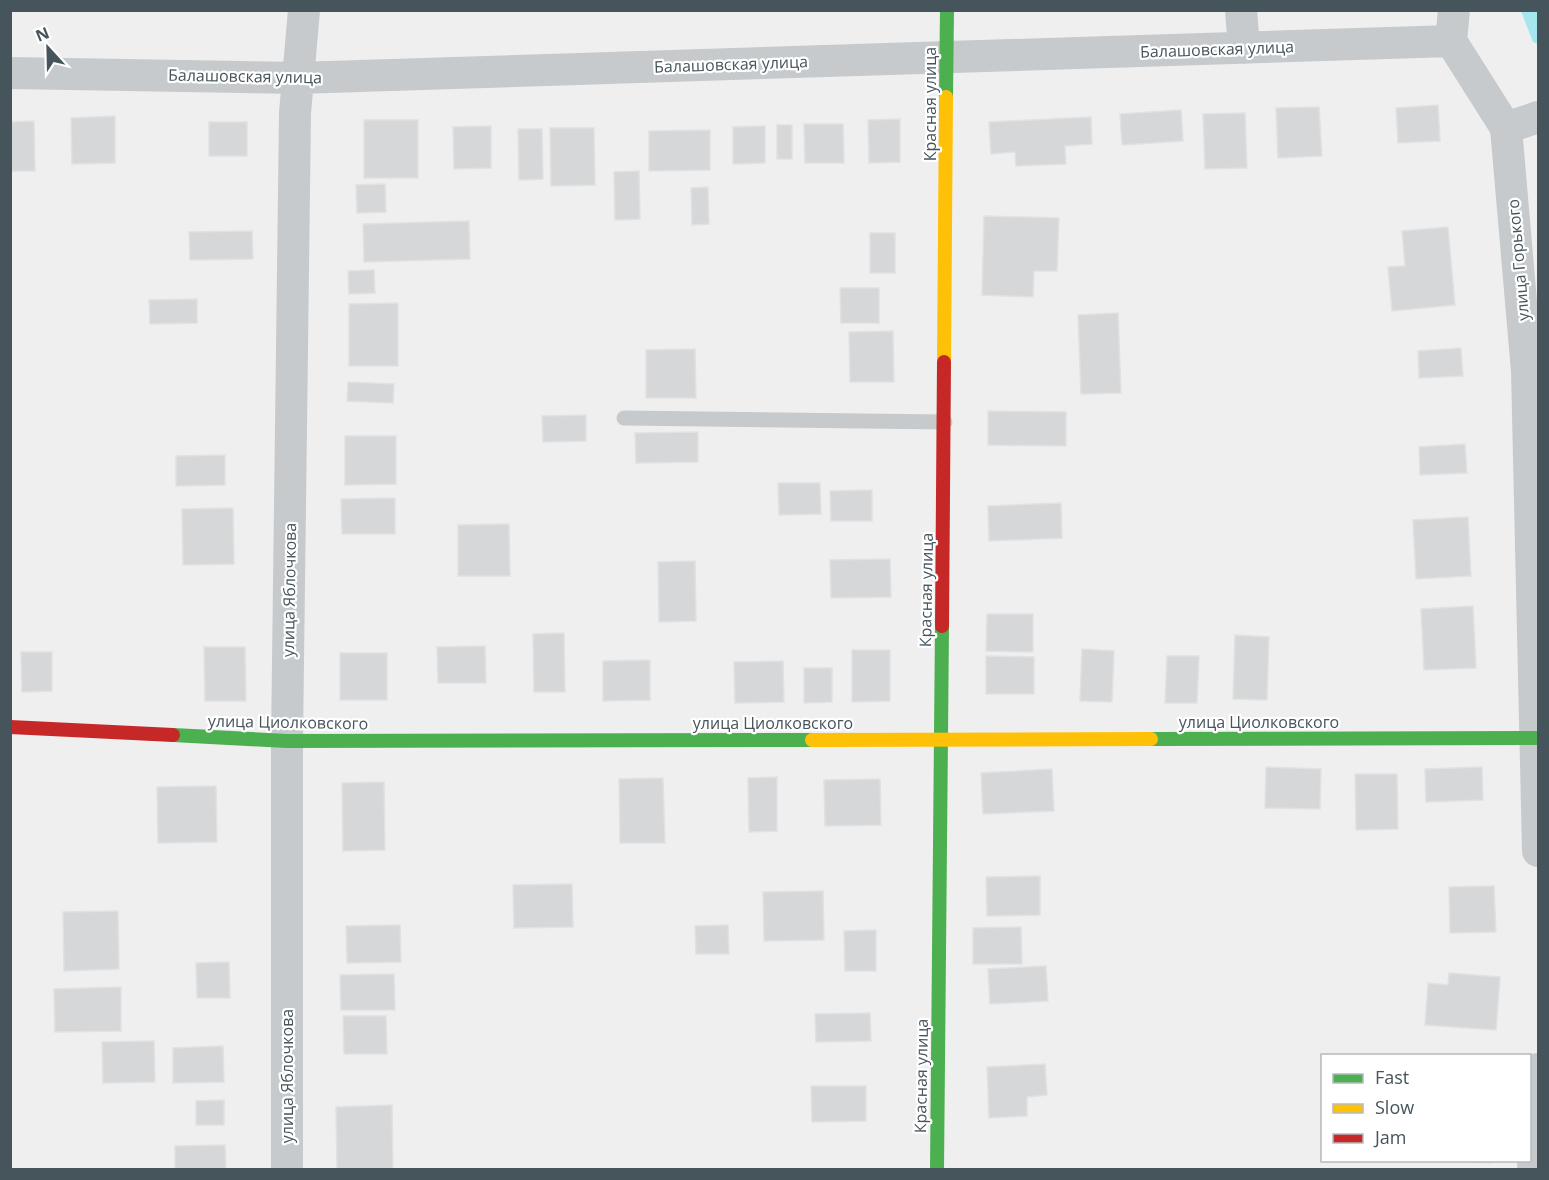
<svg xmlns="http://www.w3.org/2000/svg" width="1549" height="1180" viewBox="0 0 1549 1180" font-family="'Open Sans',sans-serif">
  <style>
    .water { fill: #a6e7ef }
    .building { fill: #d6d7d8; stroke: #e1e1e2; stroke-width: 1.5 }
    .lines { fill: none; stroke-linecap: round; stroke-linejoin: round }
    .lane { stroke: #c6cacc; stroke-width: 15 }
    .street { stroke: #c6cacc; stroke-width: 32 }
    .fast { stroke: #4caf50; stroke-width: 14 }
    .slow { stroke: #ffc107; stroke-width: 14 }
    .jam { stroke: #c62828; stroke-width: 14 }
    .labels { text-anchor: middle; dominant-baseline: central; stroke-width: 4.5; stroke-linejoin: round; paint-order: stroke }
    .street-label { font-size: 16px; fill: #46545c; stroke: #fff }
  </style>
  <rect width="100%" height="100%" fill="#f0efef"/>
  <path class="water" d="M1521,11H1538V44L1533,42Z"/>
  <path class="building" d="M1438,105L1440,141L1398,143L1396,108Z
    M1319,107L1322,156L1278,158L1276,108Z
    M1181,110L1183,141L1122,145L1120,114Z
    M1245,113L1247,168L1205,169L1203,114Z
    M115,116V163L72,164L71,118Z
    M1091,117L1092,144L1065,146L1066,164L1016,166L1015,152L991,154L989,122Z
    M900,119V162L869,163L868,120Z
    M364,120H418V178H364Z
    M34,121L35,171H10V122Z
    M209,122H247V156H209Z
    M804,124H843L844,163H805Z
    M777,125H792V159H777Z
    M491,126V168L454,169L453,127Z
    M765,126V163L733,164V127Z
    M550,128H594L595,185L551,186Z
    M518,129H542L543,179L519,180Z
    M710,130V170L649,171V131Z
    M639,171L640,219L615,220L614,172Z
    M385,184L386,212L357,213L356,185Z
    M708,187L709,224L692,225L691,188Z
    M984,216L1059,218L1057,271H1034L1033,297L982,295Z
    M469,221L470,259L364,262L363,224Z
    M1448,227L1455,305L1392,311L1388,267L1405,266L1402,231Z
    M252,231L253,259L190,260L189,232Z
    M870,233H895V273H870Z
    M374,270L375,293L349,294L348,271Z
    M840,288H879V323H841Z
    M197,299V323L150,324L149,300Z
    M398,303V366H349V304Z
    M1118,313L1121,393L1081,394L1078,315Z
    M893,331L894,382H850L849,332Z
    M1461,348L1463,376L1419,378L1418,351Z
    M695,349L696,398H646V350Z
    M348,382L394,384L393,403L347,401Z
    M988,411L1066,412V446L988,445Z
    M586,415V441L543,442L542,416Z
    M698,432V462L636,463L635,433Z
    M345,436H396V484L345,485Z
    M1465,444L1467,473L1420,475L1419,447Z
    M225,455V485L176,486V456Z
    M778,483H820L821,514L779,515Z
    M872,490V521H831L830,491Z
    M395,498V534H342L341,499Z
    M1061,503L1062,538L989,541L988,506Z
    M233,508L234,564L183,565L182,509Z
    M1468,517L1471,576L1416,579L1413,520Z
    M509,524L510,576H458V525Z
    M890,559L891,597L831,598L830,560Z
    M695,561L696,621L659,622L658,562Z
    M1473,606L1476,668L1424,670L1421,609Z
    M987,614H1033V652L986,651Z
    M564,633L565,692H534L533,634Z
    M1235,635L1269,637L1267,700L1233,699Z
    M485,646L486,683H438L437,647Z
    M204,647H245L246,701H205Z
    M1082,649L1114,651L1112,702L1080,701Z
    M852,650H890V701L852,702Z
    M21,652H52V691L22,692Z
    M340,653H387V700H340Z
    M986,656L1034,657V694H986Z
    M1167,656H1199L1197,703H1165Z
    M650,660V700L603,701V661Z
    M783,661L784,702L735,703L734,662Z
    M804,668H832V702L804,703Z
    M1266,767L1321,769L1320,809L1265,808Z
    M1482,767L1483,800L1426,802L1425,769Z
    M1052,769L1054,811L983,814L981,773Z
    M1355,774H1397L1398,829L1356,830Z
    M777,777V831L749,832L748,778Z
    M663,778L665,843H620L619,779Z
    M880,779L881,825L825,826L824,780Z
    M384,782L385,850L343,851L342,783Z
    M216,786L217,842L158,843L157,787Z
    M1040,876V915L987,916L986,877Z
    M572,884L573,927L514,928L513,885Z
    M1494,886L1496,932L1450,933L1449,887Z
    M823,891L824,940L764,941L763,892Z
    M118,911L119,969L64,971L63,912Z
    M400,925L401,962L347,963L346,926Z
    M728,925L729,954H696L695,926Z
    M1021,927L1022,964H973V928Z
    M876,930V971H845L844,931Z
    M229,962L230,998H197L196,963Z
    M1046,966L1048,1001L990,1004L988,969Z
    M1449,973L1500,977L1496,1030L1425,1025L1428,983L1448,985Z
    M394,974L395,1010H341L340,975Z
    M121,987V1031L55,1032L54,989Z
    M870,1013L871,1041L816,1042L815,1014Z
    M343,1016H386L387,1054H344Z
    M154,1041L155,1082L103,1083L102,1042Z
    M223,1046L224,1082L173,1083V1048Z
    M1045,1064L1047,1095L1027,1097V1116L989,1118L987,1067Z
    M811,1086H866V1121L812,1122Z
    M224,1100V1125H196V1101Z
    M392,1105L393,1170H337L336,1107Z
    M225,1145L226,1170H175V1146Z
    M1451,1160H1490V1163Z"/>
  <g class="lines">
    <path class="lane" d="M624,418L945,422"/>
    <path class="street" d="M1241,10L1244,48
      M1454,10L1451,41L1506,128L1527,371L1538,851
      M10,73L297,78L1451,41
      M1506,128L1538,117
      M287,1170V741L295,113L304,10
      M1533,1170L1538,1069"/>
    <path class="fast" d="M946,97L947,10
      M173,735L287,741L812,740
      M1151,739L1536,738
      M937,1170L942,626"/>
    <path class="slow" d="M944,362L946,97
      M812,740L1151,739"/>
    <path class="jam" d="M942,626L944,362
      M10,727L173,735"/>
  </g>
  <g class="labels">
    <g class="street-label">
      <text transform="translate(1217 49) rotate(-2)">Балашовская улица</text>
      <text transform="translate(731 64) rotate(-2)">Балашовская улица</text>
      <text transform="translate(245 76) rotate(1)">Балашовская улица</text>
      <text transform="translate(930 104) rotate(-90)">Красная улица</text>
      <text transform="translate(1518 260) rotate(-95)">улица Горького</text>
      <text transform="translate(289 590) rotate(-89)">улица Яблочкова</text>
      <text transform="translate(926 590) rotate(-89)">Красная улица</text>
      <text transform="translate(288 722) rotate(1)">улица Циолковского</text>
      <text x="1259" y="722">улица Циолковского</text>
      <text x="773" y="723">улица Циолковского</text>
      <text transform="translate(287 1076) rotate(-90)">улица Яблочкова</text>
      <text transform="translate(921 1076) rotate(-89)">Красная улица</text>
    </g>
  </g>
  <rect width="1549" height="1180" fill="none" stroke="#46545c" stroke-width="24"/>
  <rect x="1321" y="1054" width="210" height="108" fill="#ffffff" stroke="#b5bbbe" stroke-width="1.5"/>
  <rect x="1333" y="1074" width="30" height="9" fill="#4caf50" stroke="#b5bbbe" stroke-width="1.5"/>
  <text x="1375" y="1084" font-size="18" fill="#46545c">Fast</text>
  <rect x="1333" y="1104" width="30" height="9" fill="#ffc107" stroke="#b5bbbe" stroke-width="1.5"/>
  <text x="1375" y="1114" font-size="18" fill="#46545c">Slow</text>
  <rect x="1333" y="1134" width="30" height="9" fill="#c62828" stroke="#b5bbbe" stroke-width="1.5"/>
  <text x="1375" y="1144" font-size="18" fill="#46545c">Jam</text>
  <g transform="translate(48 48) rotate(338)" stroke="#ffffff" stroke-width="4.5" paint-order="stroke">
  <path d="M0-4.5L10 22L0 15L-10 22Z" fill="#46545c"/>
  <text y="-9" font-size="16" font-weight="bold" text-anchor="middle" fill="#46545c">N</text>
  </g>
</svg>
